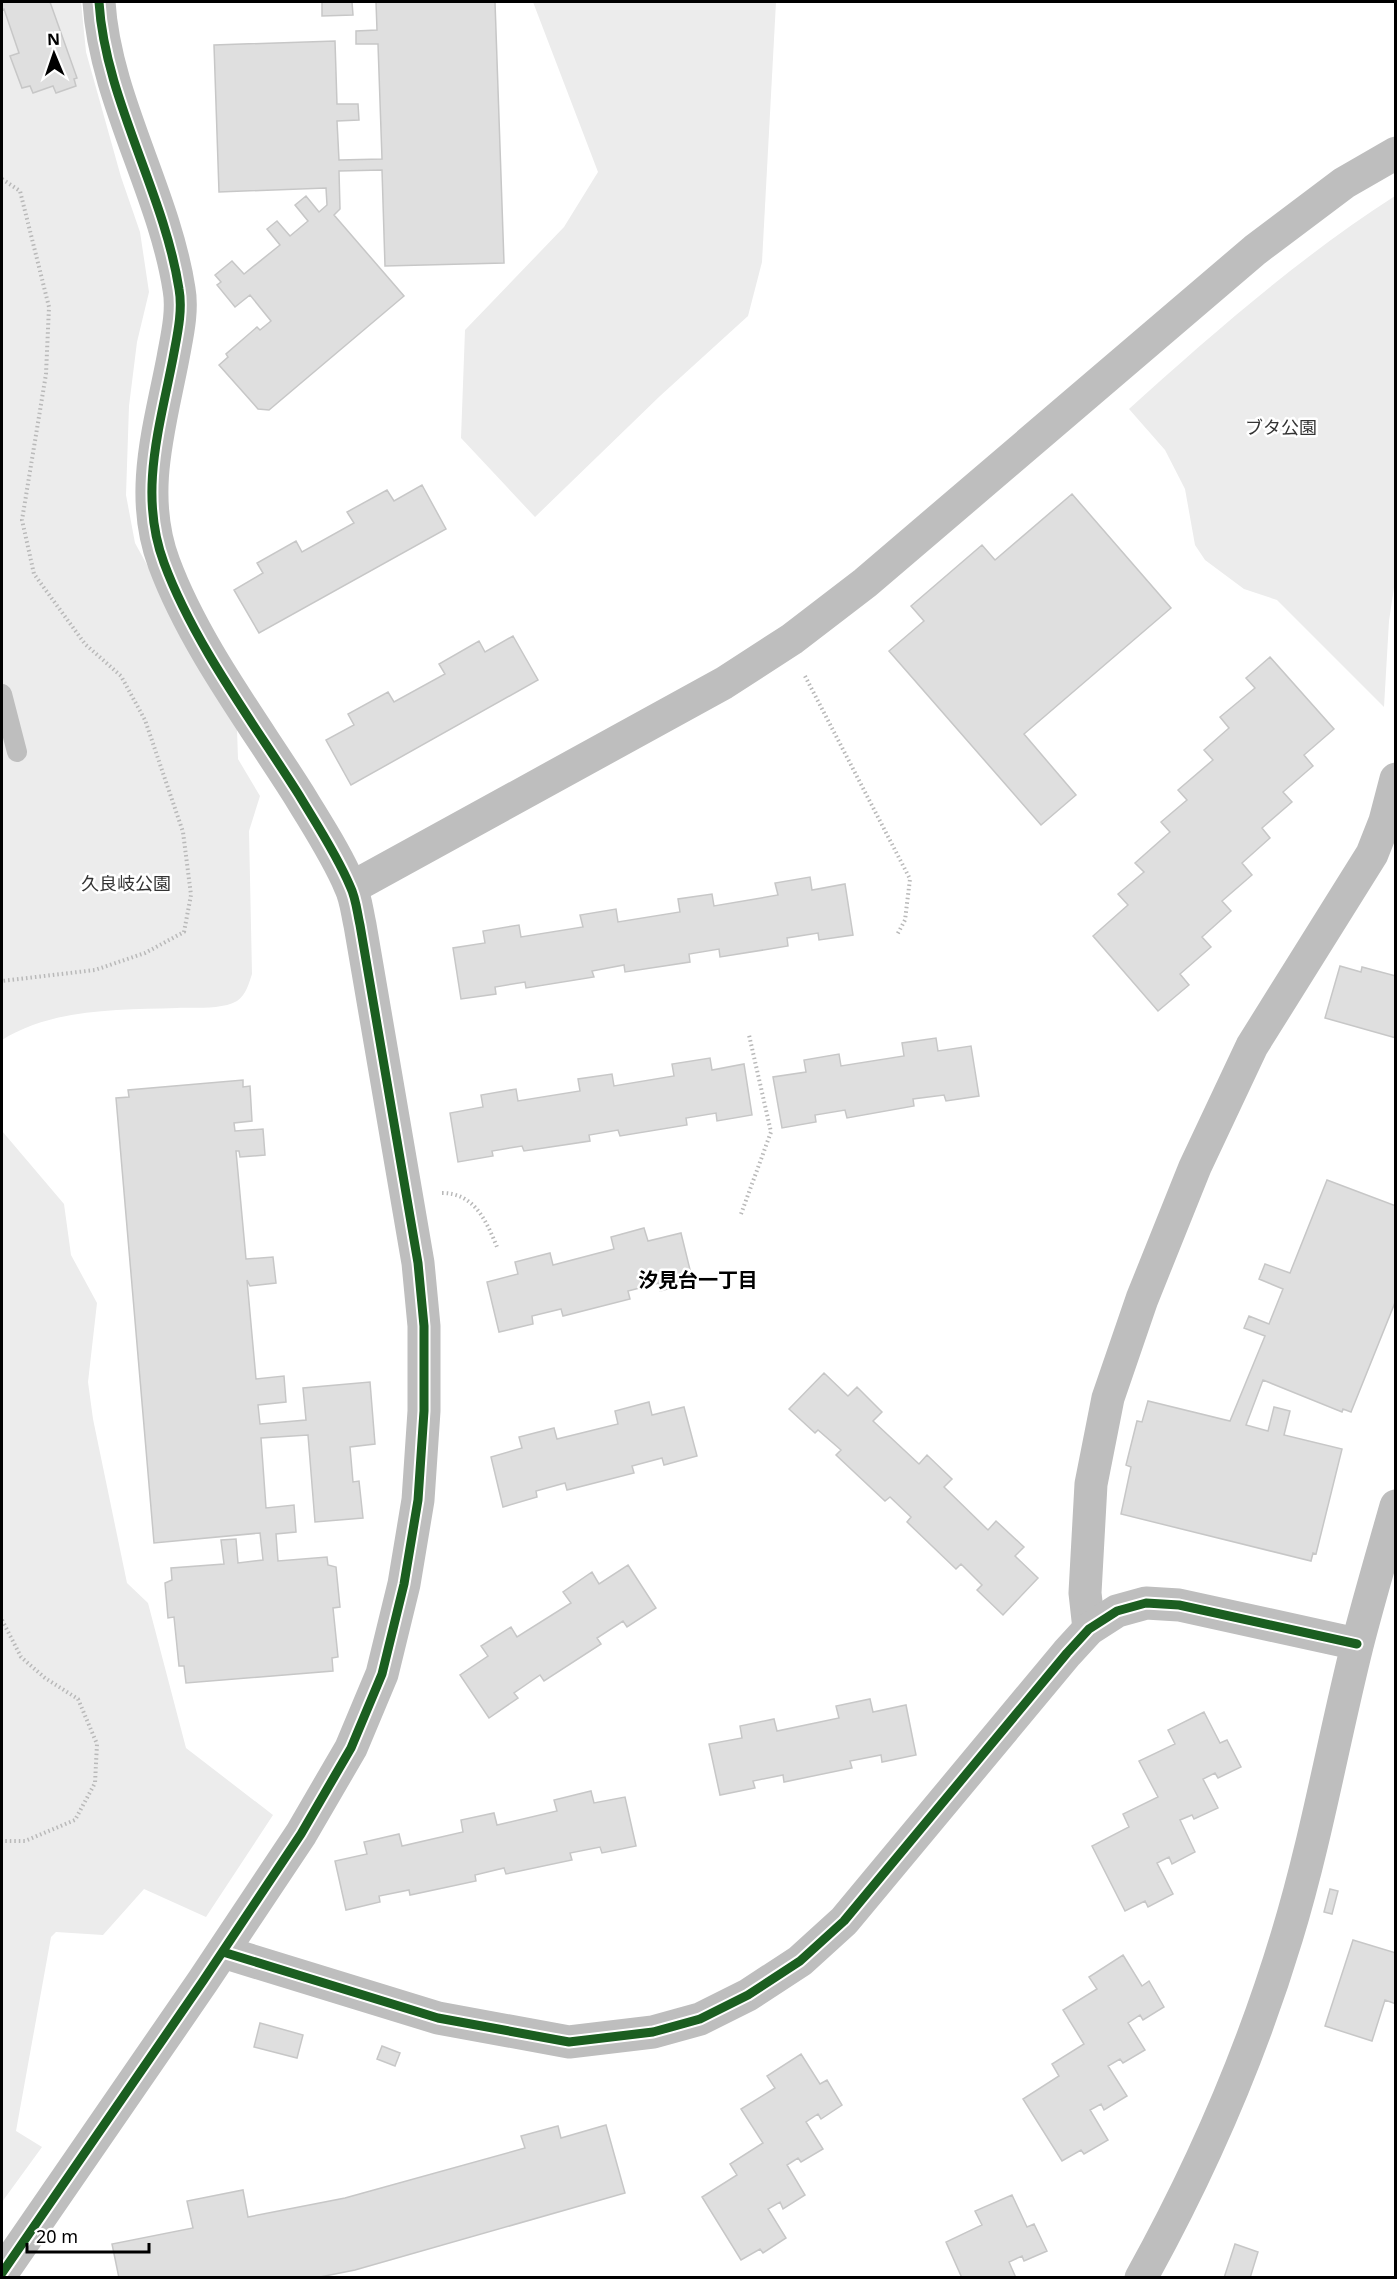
<svg xmlns="http://www.w3.org/2000/svg" width="1397" height="2279" viewBox="0 0 1397 2279" font-family="'Noto Sans','Noto Sans JP',sans-serif">
  <style>
    .green { fill: #ececec }
    .building { fill: #dfdfdf; stroke: #c7c7c7; stroke-width: 1.5 }
    .lines { fill: none; stroke-linecap: round; stroke-linejoin: round }
    .path { stroke: #b9b9b9; stroke-width: 4; stroke-dasharray: 1.5 3; stroke-linecap: butt }
    .service { stroke: #bebebe; stroke-width: 20 }
    .minor { stroke: #bebebe; stroke-width: 33 }
    .tertiary { stroke: #bebebe; stroke-width: 33 }
    .cycleway-casing { stroke: #fff; stroke-width: 13 }
    .cycleway { stroke: #1b5e20; stroke-width: 9 }
    .labels { text-anchor: middle; dominant-baseline: central; stroke-width: 5; stroke-linejoin: round; paint-order: stroke }
    .park-label { font-size: 18px; fill: #333; stroke: #fff }
    .neighbourhood-label { font-size: 20px; font-weight: bold; fill: #000; stroke: #fff }
  </style>
  <rect width="100%" height="100%" fill="#fff"/>
  <path class="green" d="M2,2H81L86,52L121,177L140,232L149,292L137,342L129,406L126,495L135,543L237,729L238,759L260,796L249,831L252,974C249,983 246,995 237,1001C221,1010 195,1007 177,1008C118,1010 53,1008 2,1040Z
    M533,2H776L762,262L748,316L660,396L535,517L461,438L465,330L564,227L598,172Z
    M1395,196L1396,574L1389,621L1384,707L1277,600L1244,589L1205,560L1195,545L1185,489L1165,450L1129,409C1213,333 1300,257 1395,196Z
    M2,1131L64,1204L71,1255L97,1303L88,1382L93,1419L127,1583L148,1603L186,1748L273,1815L206,1917L144,1889L103,1935L56,1932L51,1937L16,2131L42,2147L2,2202Z"/>
  <path class="building" d="M2,2H50L77,78L74,79L76,86L56,93L53,86L33,93L30,86L22,88L10,56L19,53L4,9L2,10Z
    M322,2H352L353,15L322,16Z
    M376,2H495L504,263L385,266L382,170L339,171L340,209L334,215L404,296L269,410L258,409L219,365L228,357L226,354L257,327L260,330L271,321L250,295L235,307L217,285L221,282L215,275L232,261L244,274L280,245L267,229L277,221L290,236L308,221L295,205L306,196L319,212L327,205L326,188L219,192L214,45L335,41L337,104H358L359,120L337,121L339,160L382,159L378,44H356V31L377,30Z
    M422,485L446,529L259,633L234,590L263,573L257,563L296,541L302,552L354,523L347,512L387,490L394,501Z
    M1072,494L1171,608L1024,734L1076,795L1041,825L889,651L924,621L911,606L982,545L995,560Z
    M513,636L538,680L351,785L326,740L354,725L348,714L388,692L394,702L445,674L439,664L479,641L485,652Z
    M1270,657L1334,729L1304,755L1313,766L1283,792L1292,802L1262,828L1270,838L1242,863L1252,875L1222,901L1231,911L1202,937L1211,947L1180,974L1189,985L1158,1011L1093,936L1128,905L1118,894L1144,872L1135,863L1170,832L1161,822L1187,800L1178,790L1213,760L1204,750L1229,728L1220,717L1255,688L1246,678Z
    M810,877L812,890L845,884L853,935L819,940L818,933L787,938L788,946L720,957L719,949L689,954L690,962L625,972L624,965L592,971L594,977L526,988L525,982L495,987L496,994L461,999L453,948L485,943L483,931L519,925L521,937L583,927L580,915L616,909L618,922L680,912L678,899L712,894L714,906L778,895L775,883Z
    M1340,966L1361,972L1362,967L1396,976V1038L1325,1018Z
    M936,1038L938,1051L971,1046L979,1096L946,1101L944,1095L913,1099L914,1106L847,1118L845,1110L815,1115L816,1122L782,1128L773,1077L806,1072L804,1060L839,1054L841,1066L904,1056L902,1043Z
    M710,1058L712,1070L744,1064L752,1115L717,1121L716,1113L686,1118L687,1125L620,1136L618,1130L589,1135L590,1141L524,1151L522,1146L492,1151L493,1156L458,1162L450,1113L483,1107L481,1095L516,1089L518,1101L580,1091L578,1079L612,1074L614,1086L674,1076L672,1064Z
    M243,1080V1087L250,1086L252,1121L234,1123L235,1131L263,1129L265,1155L240,1157L239,1151H236L246,1259L273,1257L276,1283L250,1286L247,1280L256,1379L284,1376L286,1402L258,1405L260,1424L306,1420L303,1388L370,1382L375,1444L350,1447L353,1482L359,1481L363,1518L315,1522L308,1435L261,1438L266,1508L294,1505L296,1532L276,1534L278,1561L327,1557L328,1565L336,1567L340,1607L333,1608L338,1657L332,1658L333,1671L186,1683L184,1666H179L174,1617L168,1618L165,1583L172,1580L171,1568L224,1564L221,1540L236,1539L238,1563L263,1560L260,1533L154,1543L116,1098L129,1097L128,1090Z
    M1327,1180L1396,1206V1300L1351,1412L1343,1409L1342,1412L1263,1380L1246,1425L1268,1431L1274,1407L1290,1411L1284,1435L1342,1449L1316,1554L1313,1553L1311,1561L1121,1514L1131,1467L1126,1465L1137,1421L1142,1422L1148,1401L1230,1421L1265,1336L1244,1328L1249,1316L1269,1324L1283,1289L1259,1279L1265,1264L1290,1273Z
    M644,1228L648,1241L681,1233L693,1282L660,1291L659,1283L628,1291L630,1299L563,1316L561,1309L532,1316L533,1324L499,1332L487,1282L518,1274L515,1262L550,1253L553,1265L614,1249L611,1237Z
    M824,1373L848,1396L857,1387L882,1412L873,1421L919,1464L927,1455L952,1479L944,1487L988,1530L996,1521L1024,1547L1015,1556L1038,1578L1003,1615L977,1590L982,1585L961,1564L956,1569L907,1522L911,1517L890,1497L885,1501L836,1455L841,1450L818,1430L815,1433L789,1409Z
    M649,1402L652,1415L684,1407L697,1456L664,1465L662,1458L632,1466L634,1473L567,1490L565,1483L536,1491L537,1497L503,1507L491,1457L522,1448L519,1437L554,1428L557,1439L618,1424L615,1411Z
    M628,1565L656,1608L627,1627L623,1621L597,1638L601,1644L544,1681L540,1675L514,1693L518,1698L489,1718L460,1675L488,1656L481,1646L511,1627L517,1637L571,1603L563,1592L592,1572L599,1584Z
    M870,1699L873,1712L906,1705L916,1755L882,1762L881,1755L850,1761L852,1768L784,1782L783,1775L753,1781L755,1788L720,1795L709,1744L742,1738L740,1726L774,1719L777,1731L839,1718L836,1706Z
    M1204,1712L1220,1743L1227,1740L1241,1767L1218,1778L1215,1773L1203,1779L1218,1808L1194,1819L1192,1815L1180,1820L1195,1852L1172,1864L1169,1857L1157,1863L1173,1894L1148,1907L1145,1901L1125,1911L1092,1846L1129,1827L1123,1814L1158,1797L1139,1761L1175,1744L1168,1730Z
    M591,1791L594,1803L625,1797L636,1846L602,1853L600,1847L570,1853L572,1860L506,1874L504,1868L475,1875L476,1881L410,1895L409,1890L379,1896L380,1902L346,1910L335,1861L367,1854L364,1842L399,1834L402,1846L463,1832L461,1820L494,1813L497,1825L557,1811L554,1800Z
    M1330,1889L1338,1891L1332,1914L1324,1912Z
    M1353,1940L1396,1953V2004L1385,2000L1372,2041L1325,2026Z
    M1123,1955L1142,1986L1149,1981L1164,2007L1143,2020L1140,2015L1128,2023L1145,2050L1123,2063L1120,2059L1108,2066L1127,2096L1104,2110L1101,2104L1090,2110L1108,2140L1084,2154L1081,2150L1062,2161L1023,2099L1059,2076L1052,2064L1084,2044L1063,2010L1097,1989L1089,1977Z
    M260,2023L303,2035L297,2058L254,2047Z
    M382,2046L400,2053L395,2066L377,2059Z
    M801,2054L820,2084L827,2080L842,2105L821,2119L818,2114L806,2122L823,2149L801,2162L798,2158L787,2165L805,2195L783,2209L780,2202L768,2209L786,2238L763,2253L760,2249L741,2260L702,2197L737,2175L730,2164L763,2143L741,2109L775,2088L767,2076Z
    M606,2125L625,2193L355,2270L315,2278H119L112,2244L193,2228L187,2201L243,2190L248,2217L345,2198L525,2148L521,2136L558,2126L561,2138Z
    M1012,2195L1027,2227L1034,2224L1047,2251L1024,2261L1022,2256L1009,2262L1016,2278H962L946,2242L982,2225L975,2211Z
    M1235,2244L1258,2252L1250,2278H1224Z"/>
  <g class="lines">
    <path class="path" d="M2,179L20,191L49,307L46,374L22,520L34,574L85,644L121,676L145,720L183,832L191,895L184,932L145,953L95,970L2,981
      M805,676L910,879L905,920L897,935
      M442,1193C474,1193 486,1220 497,1247
      M741,1214L771,1132L749,1035
      M2,1620L21,1657L45,1678L78,1699L97,1744L95,1783L75,1820L25,1841H2"/>
    <path class="service" d="M2,694L17,752"/>
    <path class="minor" d="M1089,1629L1085,1593L1091,1484L1108,1398L1142,1299L1195,1167L1252,1046L1372,854L1385,821L1396,779"/>
    <path class="tertiary" d="M351,888L724,683L792,639L865,583L1255,250L1344,183L1396,153
      M223,1952L438,2018L569,2042L653,2032L700,2019L748,1995L800,1961L844,1921L1067,1653L1089,1629L1117,1611L1146,1603L1179,1605L1357,1644
      M2,2273L203,1981L301,1834L351,1748L382,1674L404,1584L418,1500L424,1411V1326L418,1263L360,925C357,912 356,898 350,886C337,855 317,825 299,795C253,722 194,644 164,563C138,494 160,426 173,358C177,336 183,311 179,289C164,192 105,99 99,2
      M1141,2278C1201,2170 1251,2055 1287,1936C1316,1841 1333,1742 1357,1646C1369,1599 1383,1552 1396,1506"/>
    <g class="cycleway-casing">
      <path id="cycleway" d="M223,1952L438,2018L569,2042L653,2032L700,2019L748,1995L800,1961L844,1921L1067,1653L1089,1629L1117,1611L1146,1603L1179,1605L1357,1644
        M2,2273L203,1981L301,1834L351,1748L382,1674L404,1584L418,1500L424,1411V1326L418,1263L360,925C357,912 356,898 350,886C337,855 317,825 299,795C253,722 194,644 164,563C138,494 160,426 173,358C177,336 183,311 179,289C164,192 105,99 99,2"/>
    </g>
    <use href="#cycleway" class="cycleway"/>
  </g>
  <g class="labels">
    <g class="park-label">
      <text x="1281" y="427">ブタ公園</text>
      <text x="126" y="883">久良岐公園</text>
    </g>
    <g class="neighbourhood-label">
      <text x="698" y="1279">汐見台一丁目</text>
    </g>
  </g>
  <rect width="1397" height="2279" fill="none" stroke="#000000" stroke-width="6"/>
  <g transform="translate(54 54) rotate(358)" stroke="#ffffff" stroke-width="4.5" paint-order="stroke">
  <path d="M0-4.5L10 22L0 15L-10 22Z" fill="#000000"/>
  <text y="-9" font-size="16" font-weight="bold" text-anchor="middle" fill="#000000">N</text>
  </g>
  <path d="M27 2243v9h122v-9" fill="none" stroke="#000000" stroke-width="3"/>
  <text x="36" y="2243" font-size="18" fill="#000000" stroke="#ffffff" stroke-width="4.5" paint-order="stroke">20 m</text>
</svg>
